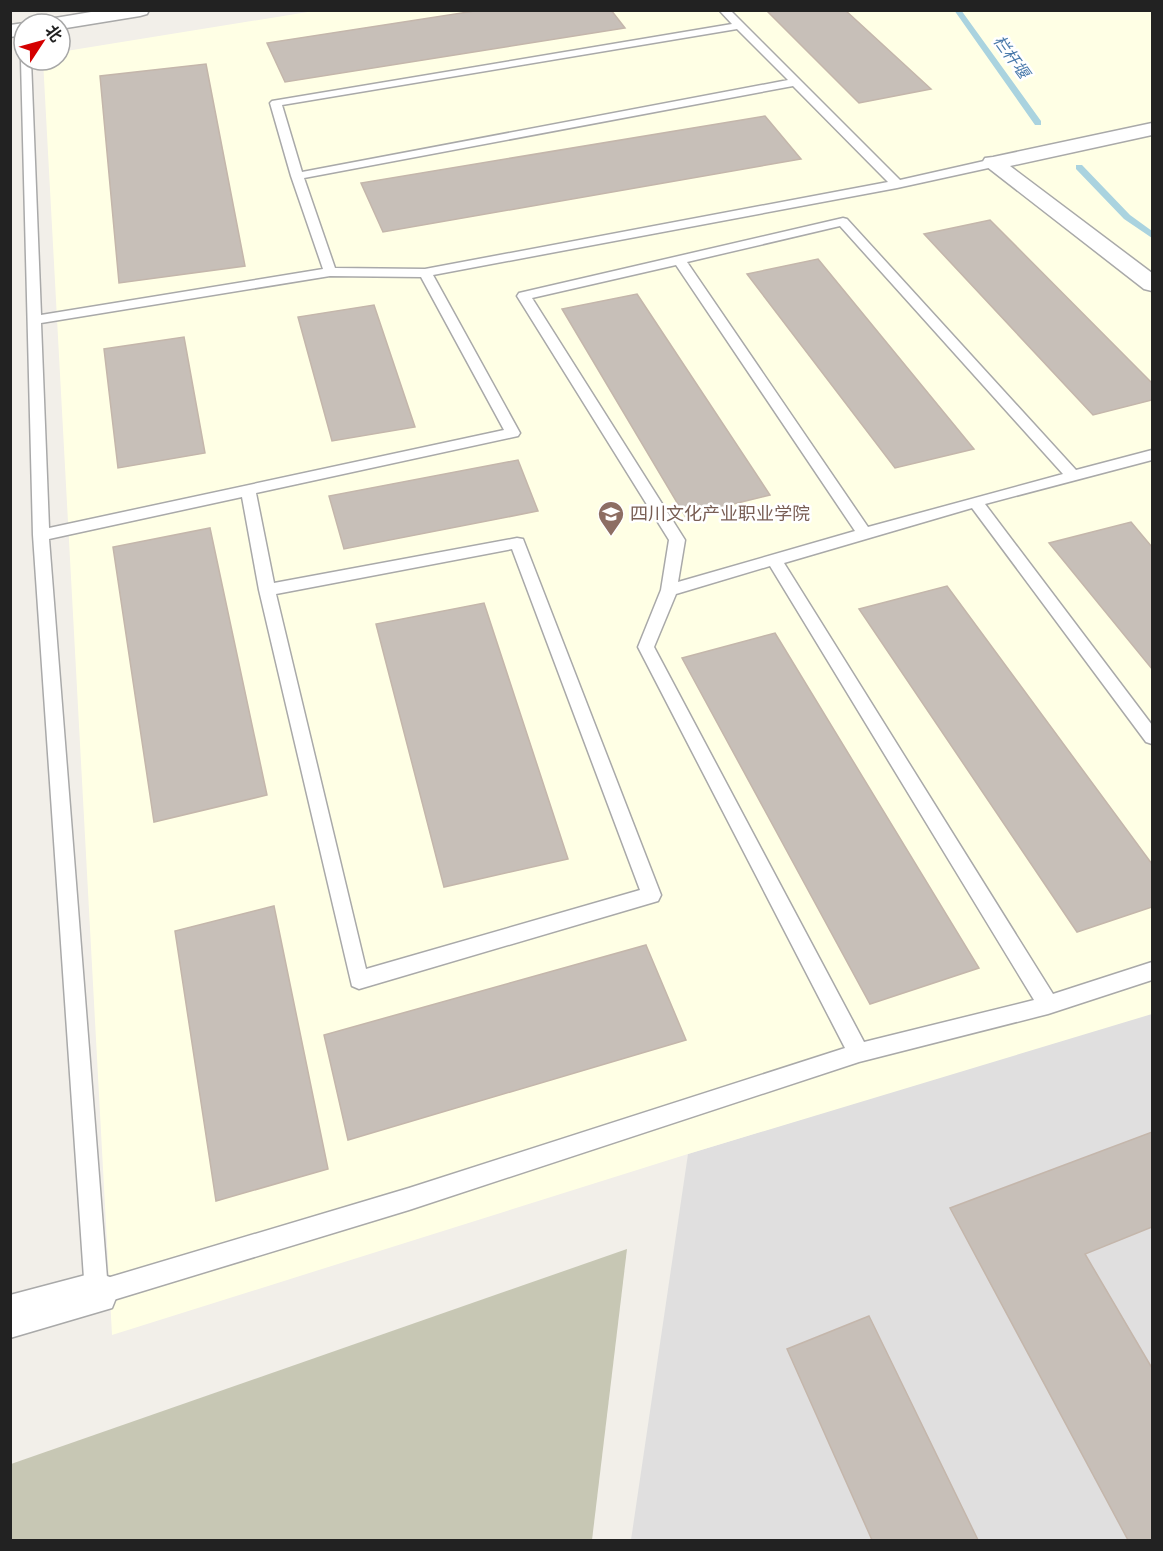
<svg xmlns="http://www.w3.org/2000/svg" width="1163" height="1551" viewBox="0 0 1163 1551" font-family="'Source Sans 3','Noto Sans SC',sans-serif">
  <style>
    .residential { fill: #e0dfdf }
    .education { fill: #ffffe5 }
    .construction { fill: #c7c7b4 }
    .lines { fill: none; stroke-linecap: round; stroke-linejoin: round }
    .stream { fill: #aad3df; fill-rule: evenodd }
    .building { fill: #c7bfb8; stroke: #c4b6ab; stroke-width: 1.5 }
    .service-casing { stroke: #a9a9a9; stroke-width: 3 }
    .minor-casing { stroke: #a9a9a9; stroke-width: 3 }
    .tertiary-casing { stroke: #a9a9a9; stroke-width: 3 }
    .service { fill: #fff; fill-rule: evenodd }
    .minor { fill: #fff; fill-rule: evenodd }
    .tertiary { fill: #fff; fill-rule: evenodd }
    .labels { text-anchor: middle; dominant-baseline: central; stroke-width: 5; stroke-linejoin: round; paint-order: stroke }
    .far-water-label { font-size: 16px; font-style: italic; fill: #4a7aab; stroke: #fff }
    .education-label { font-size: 18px; fill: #785e54; stroke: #fff; text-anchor: start }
  </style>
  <rect width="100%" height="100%" fill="#f2efe9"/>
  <path class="residential" d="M1152,1012V1540H631L688,1154Z"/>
  <path class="education" d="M314,11H1152V1014L688,1154L112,1335L43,60H60V52Z"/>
  <path class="construction" d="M627,1249L592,1540H11V1464Z"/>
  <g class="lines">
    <path class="stream" d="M954,10H961L1041,121V125H1035Z
      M1076,165H1082L1130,215L1152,231V238L1124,219L1076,169Z"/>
  </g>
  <path class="building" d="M481,10H611L625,28L285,82L267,43Z
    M766,10H845L931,89L859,103Z
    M206,64L245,266L119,283L100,76Z
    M765,116L801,159L383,232L361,183Z
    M990,220L1152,383V400L1093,415L924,234Z
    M818,259L974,449L895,468L747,274Z
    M637,294L770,495L685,516L562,309Z
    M374,305L415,427L332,441L298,317Z
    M184,337L205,453L118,468L104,349Z
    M518,460L538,511L344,549L329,496Z
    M1131,522L1152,547V669L1049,543Z
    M210,528L267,795L154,822L113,547Z
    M947,586L1152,864V907L1077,932L859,609Z
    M484,603L568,859L444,887L376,624Z
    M775,633L979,968L870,1004L682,658Z
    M274,906L328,1169L216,1201L175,931Z
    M646,945L686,1040L348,1140L324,1035Z
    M1152,1132V1227L1085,1254L1152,1368V1540H1128L950,1208Z
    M869,1316L978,1540H872L787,1349Z"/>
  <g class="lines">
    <g class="service-casing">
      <path id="service" d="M719,10H730L900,180L993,159L999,163L993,167L897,188L433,275L520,433L518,436L256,493L274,583L517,538L523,539L661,895L658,901L359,989L352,986L259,590L242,497L49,539L107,1278L409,1188L845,1048L638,647L661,590L669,540L517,296L519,293L843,218L847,219L1076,470L1152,450V460L985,504L1152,725V744L1146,742L972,508L784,563L1053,994L1152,962V980L1048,1014L859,1062L409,1210L97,1305L89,1301L85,1293L33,535L21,60L24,57V60H31L41,315L323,269L291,176L270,103L272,101L732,24ZM737,29L788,80L302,172L282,105ZM793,86L888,182L425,269L335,268L304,178ZM840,226L1063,474L868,527L687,262ZM676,265L855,531L678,582L685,540L532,298ZM330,276L421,277L504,430L49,528L41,323ZM512,549L640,890L366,969L276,594ZM770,566L1034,1000L864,1042L654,647L676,594Z"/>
    </g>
    <g class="minor-casing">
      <path id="minor" d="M1152,123V135L1010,166L1152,273V291L1144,289L982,163L985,158L993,157Z
        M97,1272L112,1278L118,1293L112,1308L10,1338V1295Z"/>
    </g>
    <g class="tertiary-casing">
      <path id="tertiary" d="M103,10H149L147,14L140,16L60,29V24H46L48,20L55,18Z
        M24,23L27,24H24V35L10,37V25Z"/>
    </g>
    <use href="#service" class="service"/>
    <use href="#minor" class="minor"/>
    <use href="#tertiary" class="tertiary"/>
  </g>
  <defs>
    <g id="school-pin" transform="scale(1.35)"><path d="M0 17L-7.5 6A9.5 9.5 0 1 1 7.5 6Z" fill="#8d6e63" stroke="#fff"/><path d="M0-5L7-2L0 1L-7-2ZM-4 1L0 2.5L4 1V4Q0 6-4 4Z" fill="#fff"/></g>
  </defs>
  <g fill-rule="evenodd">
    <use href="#school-pin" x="611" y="514"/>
  </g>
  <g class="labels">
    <g class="far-water-label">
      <text transform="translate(1011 57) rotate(54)">栏杆堰</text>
    </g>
    <g class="education-label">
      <text x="630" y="514">四川文化产业职业学院</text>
    </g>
  </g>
  <rect width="1163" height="1551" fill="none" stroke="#222222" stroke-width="24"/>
  <g transform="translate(42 42) rotate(54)"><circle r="28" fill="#ffffff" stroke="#a7a7a7" stroke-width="1.5"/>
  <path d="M0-4.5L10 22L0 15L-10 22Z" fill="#d40000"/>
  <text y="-9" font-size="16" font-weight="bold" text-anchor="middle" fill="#222222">北</text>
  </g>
</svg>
